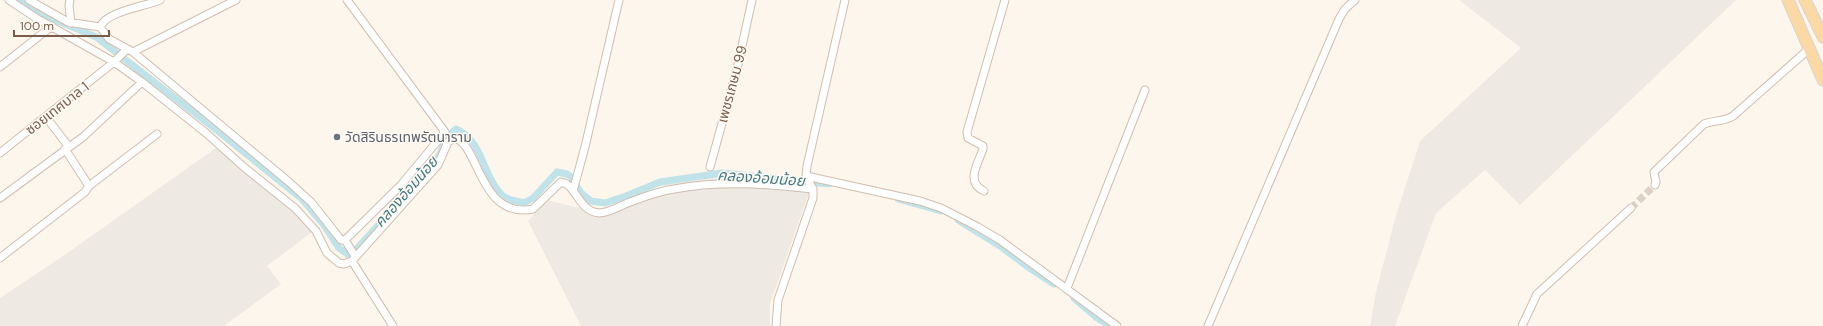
<svg xmlns="http://www.w3.org/2000/svg" width="1823" height="326" viewBox="0 0 1823 326" font-family="'DM Sans','Noto Sans Thai',sans-serif">
  <style>
    .industrial { fill: #efe9e4 }
    .lines { fill: none; stroke-linecap: round; stroke-linejoin: round }
    .canal { stroke: #bfe3e8; stroke-width: 7 }
    .minor-tunnel { stroke: #dcd0c4; stroke-width: 7; stroke-dasharray: 7 3.5; stroke-linecap: butt }
    .minor-casing { stroke: #d1beb0; stroke-width: 9 }
    .primary-casing { stroke: #dad1cd; stroke-width: 13 }
    .minor { stroke: #fff; stroke-width: 7 }
    .primary { stroke: #fbd9a5; stroke-width: 11 }
    .worship-dot { fill: #6b7280; stroke: #fffaf3; stroke-width: 1.5 }
    .labels { text-anchor: middle; dominant-baseline: central; stroke-width: 3; stroke-linejoin: round; paint-order: stroke }
    .street-label { font-size: 14px; fill: #7a5c4d; stroke: #fffaf3 }
    .worship-label { font-size: 14px; fill: #5b616d; stroke: #fffaf3; text-anchor: start }
    .water-label { font-size: 15px; font-style: italic; fill: #437c86; stroke: #fffaf3 }
  </style>
  <rect width="100%" height="100%" fill="#fdf6ec"/>
  <path class="industrial" d="M1459,0H1736L1520,205L1485,170L1436,213L1395,326H1370L1376,292L1395,219L1420,141L1521,48Z
    M216,148L316,229L267,266L281,284L224,326H0V298L63,256Z
    M720,177L799,183L810,190L770,304V326H581L528,221L546,200L600,213L667,184Z"/>
  <g class="lines">
    <path class="canal" d="M19,0L49,17L96,37L218,131L302,199L324,225L339,248L350,256L437,161L447,137L456,129C483,140 483,178 503,196C507,200 518,201 524,203L533,198L557,172L567,174L571,177L581,193L591,201L605,203L626,196L660,182L722,173L829,184
      M898,199L941,211
      M958,220L1000,246L1028,267L1054,284
      M1074,298L1096,317L1110,326"/>
    <path class="minor-tunnel" d="M1631,208L1655,185"/>
    <g class="minor-casing">
      <path id="minor" d="M9,0L36,18L114,62L142,82L206,133L245,168L295,208L316,231L327,253L339,263L344,264L352,261
        M29,0L68,22L100,27
        M70,0L69,6L71,23
        M160,0C144,7 107,11 100,27L109,39L133,52L289,182L311,202L338,236L341,240H345L355,256
        M133,52L236,0
        M0,67L52,26
        M46,117L69,147
        M0,153L114,62L127,49
        M710,167L737,69L752,0
        M806,176L920,201L941,208L978,227L1000,240L1117,326
        M1655,185L1656,182L1654,172L1704,124C1714,120 1724,122 1733,116L1809,49
        M89,186L157,134
        M573,191L585,147L619,0
        M984,191C965,182 978,164 983,149V146L968,138L967,132L1005,0
        M0,198L83,137L142,82
        M345,240L401,185L445,132L347,0
        M0,258L85,192L89,186L65,149
        M1067,288L1145,90
        M393,326L352,261L438,165L448,142L454,138C479,142 479,220 533,209L561,182C576,184 578,211 599,213C610,213 623,204 633,201C646,196 660,191 674,189C721,180 766,184 813,189
        M776,326L778,300L813,198V189L806,176L807,166L845,0
        M1208,326L1339,19L1345,9L1355,0
        M1522,326L1537,294L1631,208"/>
    </g>
    <g class="primary-casing">
      <path id="primary" d="M1788,0L1823,80
        M1805,0L1823,37"/>
    </g>
    <use href="#minor" class="minor"/>
    <use href="#primary" class="primary"/>
  </g>
  <circle class="worship-dot" cx="337" cy="137" r="4"/>
  <g class="labels">
    <g class="street-label">
      <text transform="translate(732 84) rotate(-75)">เพชรเกษม 99</text>
      <text transform="translate(57 108) rotate(-38)">ซอยเทศบาล 1</text>
    </g>
    <g class="worship-label">
      <text x="345" y="137">วัดสิรินธรเทพรัตนาราม</text>
    </g>
    <g class="water-label">
      <text transform="translate(761 178) rotate(4)">คลองอ้อมน้อย</text>
      <text transform="translate(406 192) rotate(-49)">คลองอ้อมน้อย</text>
    </g>
  </g>
  <path d="M14 30v6h95v-6" fill="none" stroke="#7a5c4d" stroke-width="2"/>
  <text x="20" y="30" font-size="12" fill="#7a5c4d" stroke="#fffaf3" stroke-width="3" paint-order="stroke">100 m</text>
</svg>
